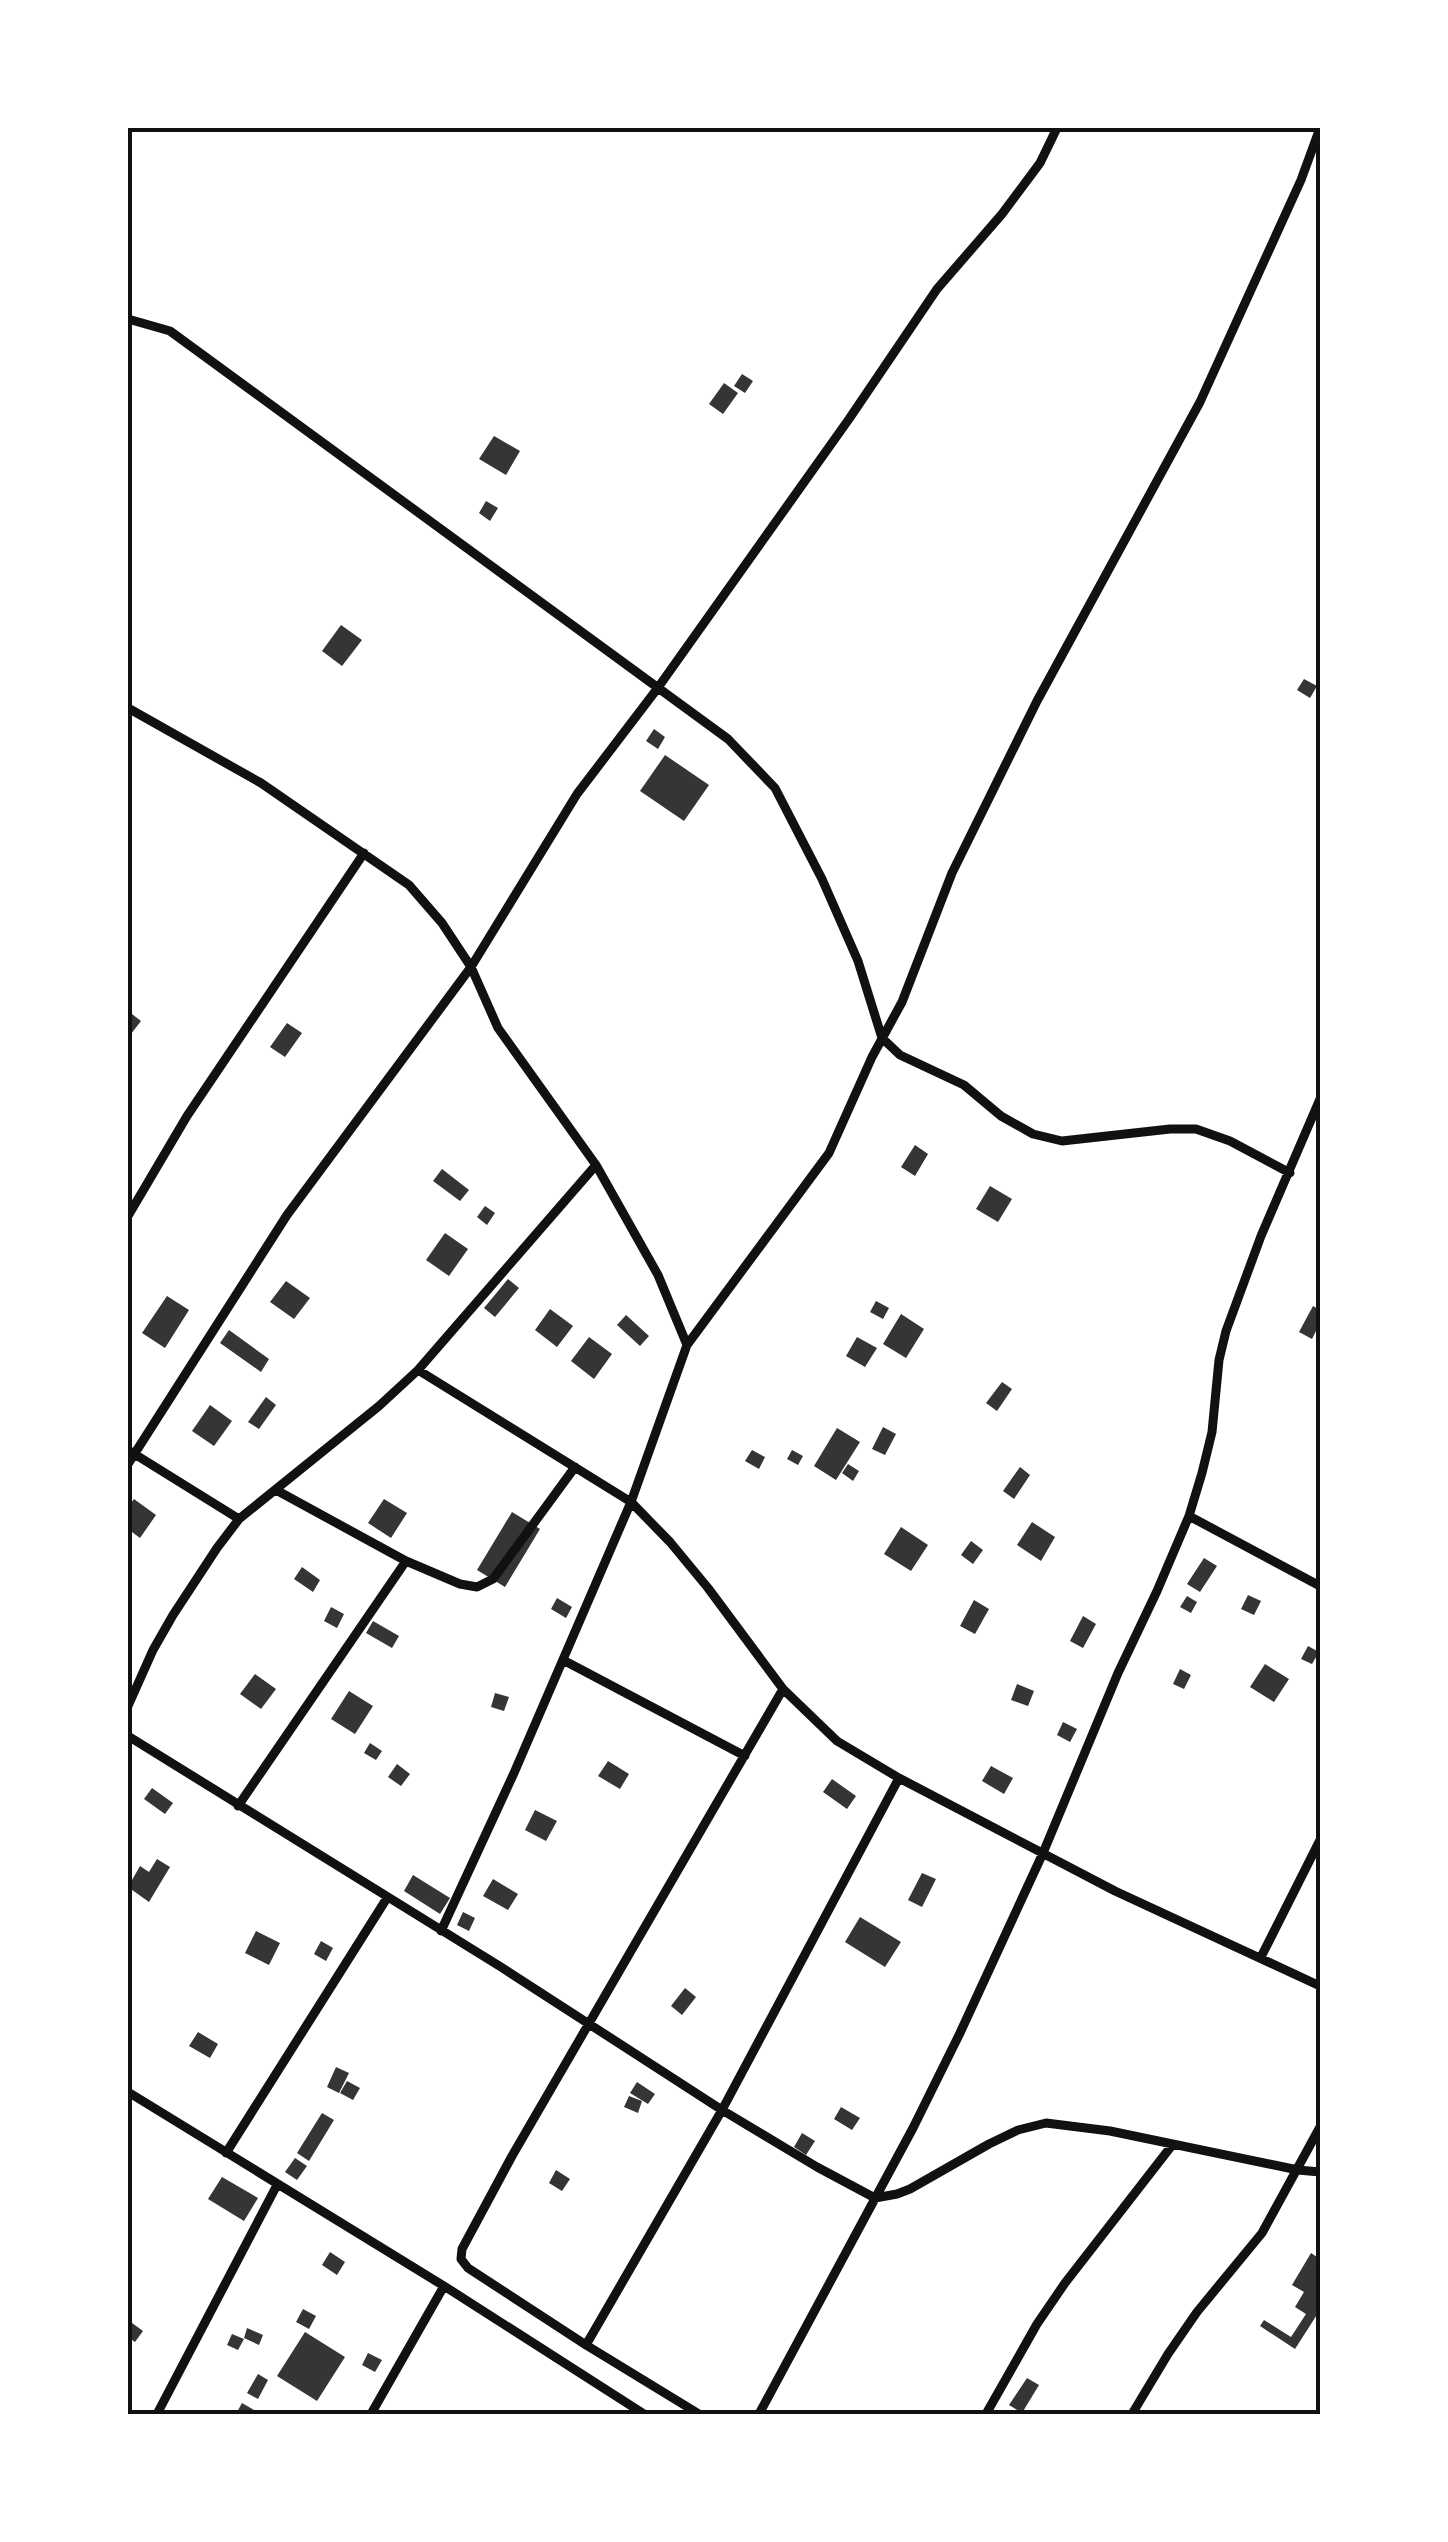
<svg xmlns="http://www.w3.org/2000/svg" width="1448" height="2542" viewBox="0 0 1448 2542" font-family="'Noto Serif',serif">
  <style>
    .building { fill: #353535 }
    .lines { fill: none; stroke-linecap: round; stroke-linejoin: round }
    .minor { stroke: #111; stroke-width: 9 }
    .neatline { fill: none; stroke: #111; stroke-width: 4 }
  </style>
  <rect width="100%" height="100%" fill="#fff"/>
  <path class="building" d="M742,374L753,381L745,393L734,386Z
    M724,383L738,393L723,414L709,404Z
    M494,436L520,451L506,475L479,459Z
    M486,501L498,508L490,521L479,513Z
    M341,625L362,640L342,666L322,651Z
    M1304,679L1317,686L1310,698L1297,690Z
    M654,729L665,737L658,749L646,741Z
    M665,755L709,785L684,821L640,791Z
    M128,1011L141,1021L131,1034L128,1032Z
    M287,1023L302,1033L285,1057L270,1047Z
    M915,1145L928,1154L915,1176L901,1167Z
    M442,1169L469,1190L460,1201L433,1181Z
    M990,1186L1012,1199L998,1222L976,1209Z
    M485,1206L495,1213L487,1225L477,1217Z
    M445,1233L468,1249L449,1276L426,1260Z
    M508,1279L519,1288L495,1317L484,1308Z
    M286,1281L310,1298L294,1319L270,1302Z
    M167,1296L189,1310L165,1348L142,1333Z
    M876,1301L889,1308L883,1319L870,1312Z
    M1313,1306L1320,1310V1323L1312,1339L1299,1332Z
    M550,1309L573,1326L557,1347L535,1330Z
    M901,1314L924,1329L906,1358L883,1344Z
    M626,1315L649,1336L640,1346L617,1325Z
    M229,1330L269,1359L261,1372L220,1343Z
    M589,1337L612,1354L594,1379L571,1361Z
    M857,1337L877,1348L865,1367L846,1356Z
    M1002,1382L1012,1389L997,1411L986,1403Z
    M266,1397L276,1405L259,1429L248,1422Z
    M210,1405L232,1421L214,1446L192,1431Z
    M883,1427L896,1434L885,1455L872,1449Z
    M837,1428L860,1442L836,1480L814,1466Z
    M752,1450L765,1457L759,1469L745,1461Z
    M792,1450L803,1456L798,1465L787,1459Z
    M848,1464L859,1471L853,1481L842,1473Z
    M1020,1467L1030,1475L1014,1499L1003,1491Z
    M134,1499L156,1515L140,1538L128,1529V1507Z
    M384,1499L407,1513L391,1538L368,1523Z
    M512,1512L540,1529L505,1587L477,1570Z
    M1032,1522L1055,1537L1041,1561L1017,1545Z
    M901,1527L928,1545L911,1571L884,1554Z
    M971,1541L983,1550L973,1564L961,1555Z
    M1204,1558L1217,1566L1200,1592L1187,1584Z
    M302,1567L320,1580L313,1592L294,1579Z
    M1248,1595L1261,1601L1254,1615L1241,1609Z
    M1187,1596L1197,1602L1191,1613L1180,1607Z
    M557,1598L572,1607L566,1618L551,1609Z
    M974,1600L989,1609L975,1634L960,1626Z
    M331,1607L344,1614L337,1628L324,1621Z
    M1083,1616L1096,1624L1083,1648L1070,1641Z
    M373,1621L399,1636L392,1648L366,1633Z
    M1308,1646L1319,1652L1312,1664L1301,1659Z
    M1265,1664L1289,1679L1274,1702L1250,1687Z
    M1180,1669L1191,1675L1184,1689L1173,1684Z
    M255,1674L276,1689L261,1709L240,1694Z
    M1017,1684L1034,1691L1028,1706L1011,1700Z
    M349,1691L373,1706L355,1734L331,1719Z
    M495,1693L509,1697L504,1711L491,1707Z
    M1063,1722L1077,1729L1070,1742L1057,1735Z
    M370,1743L382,1751L376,1760L364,1753Z
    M608,1761L629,1774L620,1789L598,1776Z
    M397,1764L410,1774L401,1786L388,1777Z
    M991,1766L1013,1778L1004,1794L982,1781Z
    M832,1779L856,1796L847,1809L823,1792Z
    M152,1788L173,1803L165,1814L144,1799Z
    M535,1810L557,1821L546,1841L525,1830Z
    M157,1859L170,1867L149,1902L128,1887L140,1866L149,1872Z
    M922,1873L936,1879L922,1907L908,1900Z
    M413,1875L450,1898L440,1914L404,1891Z
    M493,1879L518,1894L508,1910L483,1896Z
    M463,1912L475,1918L469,1931L457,1925Z
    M860,1917L901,1942L885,1967L845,1942Z
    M256,1931L280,1943L269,1965L245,1953Z
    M321,1941L333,1948L326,1961L314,1954Z
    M685,1988L696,1997L682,2015L671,2006Z
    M198,2032L218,2044L210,2058L189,2046Z
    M336,2067L349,2073L339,2093L327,2087Z
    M347,2081L360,2088L353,2100L340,2093Z
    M637,2082L655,2094L648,2104L630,2093Z
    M629,2096L642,2101L638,2113L624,2107Z
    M841,2107L860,2118L852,2130L834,2119Z
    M322,2113L334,2120L309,2161L297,2153Z
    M802,2133L815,2141L806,2155L794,2147Z
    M295,2158L307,2166L297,2180L285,2172Z
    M556,2170L570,2179L562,2191L549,2183Z
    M222,2177L258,2198L244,2221L208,2199Z
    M330,2252L345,2262L337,2275L322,2265Z
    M1311,2253L1320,2259V2310L1295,2349L1260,2326L1264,2320L1291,2337L1306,2314L1295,2307L1304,2292L1292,2285Z
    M303,2309L316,2316L309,2329L296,2322Z
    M128,2320L143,2331L135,2342L128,2337Z
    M247,2328L263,2335L259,2345L244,2338Z
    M305,2332L345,2357L317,2401L277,2376Z
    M232,2334L244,2339L238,2350L227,2345Z
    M368,2353L382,2360L375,2372L362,2365Z
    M258,2374L268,2380L258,2399L247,2393Z
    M1027,2378L1039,2385L1022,2413L1009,2405Z
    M242,2403L254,2410L252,2414H236Z"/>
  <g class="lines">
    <path class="minor" d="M128,319L170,331L728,739L775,788L822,879L858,961L882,1038L900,1055L964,1085L1001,1116L1033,1134L1062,1141L1170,1129H1196L1230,1141L1290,1173
      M128,708L261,783L409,885L442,923L471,967L498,1028L596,1165L658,1275L687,1345
      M128,1216L187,1116L364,853
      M418,1370L631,1502L670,1542L708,1588L783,1689L837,1741L899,1778L1115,1891L1320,1986
      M128,1450L239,1519
      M128,1464L287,1215L471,967L577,794L657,689L849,419L937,289L1002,214L1040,163L1057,128
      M276,1490L406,1561L460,1584L477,1587L493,1579L575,1467
      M1189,1516L1320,1586
      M563,1660L745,1756
      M128,1706L153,1650L173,1615L217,1548L239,1519L379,1406L418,1370L596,1165
      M128,1736L501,1967L722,2110L817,2167L875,2198L897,2194L910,2189L989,2144L1018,2130L1046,2123L1110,2131L1298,2170L1320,2172
      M238,1806L406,1561
      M441,1931L514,1773L631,1502L687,1345L829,1153L872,1057L902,1002L952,873L1037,701L1200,402L1301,180L1320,128
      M1261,1957L1320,1840
      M128,2092L444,2286L644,2414
      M226,2153L387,1898
      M586,2345L722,2110L899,1778
      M157,2414L277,2185
      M371,2414L444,2286
      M699,2414L586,2345L468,2268L461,2259L462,2249L512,2156L783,1689
      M759,2414L913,2128L960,2033L1043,1853L1118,1673L1157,1591L1189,1516L1202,1473L1212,1432L1219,1360L1226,1331L1261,1236L1320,1099
      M986,2414L1037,2324L1065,2283L1173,2144
      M1132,2414L1168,2354L1197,2312L1262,2233L1320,2127"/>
  </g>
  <rect width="1448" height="2542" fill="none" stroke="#ffffff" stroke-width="260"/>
  <rect x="130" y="130" width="1188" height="2282" class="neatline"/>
</svg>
